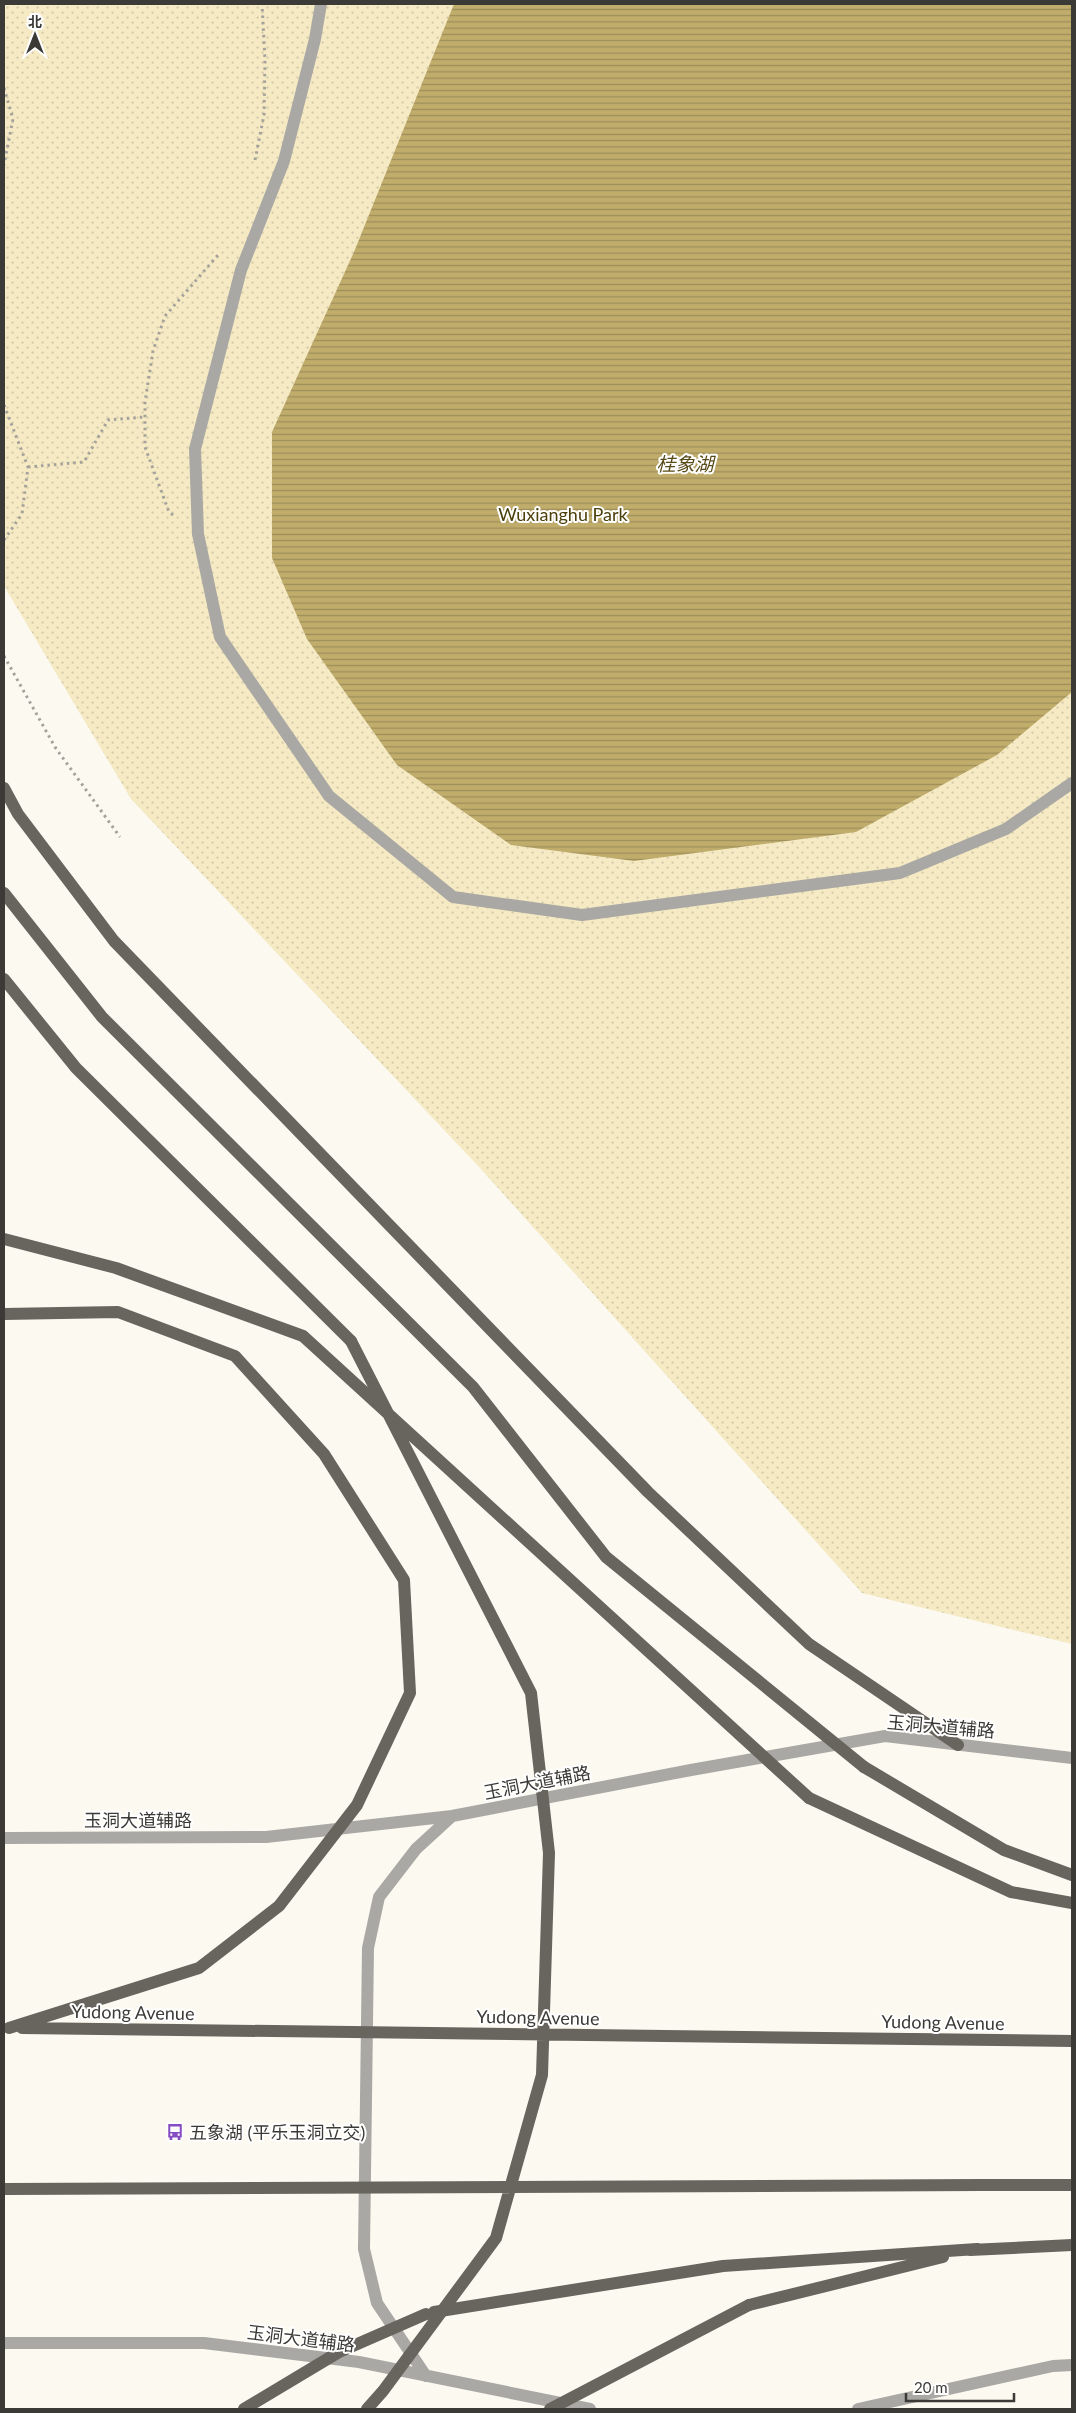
<svg xmlns="http://www.w3.org/2000/svg" width="1076" height="2413" viewBox="0 0 1076 2413" font-family="Lato,'Noto Sans SC',sans-serif">
  <style>
    .park { fill: url(#park-dots) }
    .water { fill: url(#water-rules) }
    .lines { fill: none; stroke-linecap: round; stroke-linejoin: round }
    .path { stroke: #a4a29b; stroke-width: 3; stroke-dasharray: 2.5 4; stroke-linecap: butt }
    .minor { stroke: #a9a8a4; stroke-width: 12 }
    .major { stroke: #67655e; stroke-width: 12 }
    .major-bridge { stroke: #67655e; stroke-width: 12 }
    .labels { text-anchor: middle; dominant-baseline: central; stroke-width: 4; stroke-linejoin: round; paint-order: stroke }
    .park-label { font-size: 18px; fill: #4d400a; stroke: #fff }
    .street-label { font-size: 18px; fill: #3b3a36; stroke: #fff }
    .poi-label { font-size: 18px; fill: #3b3a36; stroke: #fff; text-anchor: start }
    .water-label { font-size: 19px; font-style: italic; fill: #594b18; stroke: #fff }
  </style>
  <defs>
    <pattern id="park-dots" width="8" height="8" patternUnits="userSpaceOnUse" patternTransform="scale(1.25)"><rect width="8" height="8" fill="#f5eac3"/><path d="M2 2h.1M6 6h.1" fill="none" stroke="#d3c9a8" stroke-width="1.8" stroke-linecap="round"/></pattern>
    <pattern id="water-rules" width="6" height="5" patternUnits="userSpaceOnUse" patternTransform="scale(1.25)"><rect width="6" height="5" fill="#c0ac6b"/><path d="M0 2.5h6" fill="none" stroke="#9d8d59"/></pattern>
  </defs>
  <rect width="100%" height="100%" fill="#fcf9f0"/>
  <path class="park" d="M4,4H1072V1644L862,1593L480,1168L131,799L4,586Z"/>
  <path class="water" d="M454,4H1072V692L997,755L856,832L634,861L511,845L397,765L307,639L272,558V432L354,252Z"/>
  <g class="lines">
    <path class="path" d="M4,88L13,119L4,165
      M255,160L264,115L265,60L262,4
      M4,405L28,467L22,514L4,540
      M28,467L84,462L108,420L144,417
      M173,515L169,512L145,447V402L153,351L165,316L218,255
      M4,656L55,747L120,837"/>
    <path class="minor" d="M321,4L315,39L284,161L241,270L195,449L198,534L220,637L329,796L453,897L582,915L900,873L1006,829L1072,783
      M4,1838L266,1837L452,1816L691,1770L885,1736L1072,1758
      M4,2343H204L359,2362L590,2409
      M426,2376L377,2303L364,2249L368,1948L379,1897L416,1849L452,1816
      M858,2409L1053,2366L1072,2365"/>
    <path class="major" d="M4,788L18,814L114,941L648,1492L809,1644L958,1745
      M4,979L76,1068L351,1341
      M864,1767L1004,1850L1072,1875
      M809,1798L1011,1892L1072,1903
      M982,2185H1072
      M970,2250L1072,2245
      M749,2305L943,2257
      M434,2312L723,2266L977,2249"/>
    <path class="major-bridge" d="M4,893L102,1017L473,1387L606,1557L864,1767
      M4,1239L116,1268L303,1336L809,1798
      M4,1314L118,1312L235,1356L324,1454L404,1580L410,1693L357,1805L279,1906L199,1968L9,2028
      M351,1341L531,1693L549,1853L542,2075L496,2238L383,2391L367,2409
      M22,2028L1072,2041
      M4,2189L982,2185
      M244,2409L339,2352L426,2314
      M550,2409L749,2305"/>
  </g>
  <defs>
    <g id="bus-bare" transform="scale(1.35)"><path d="M-5-6H5V4H4V6H2V4H-2V6H-4V4H-5ZM-3.5-4V0h7V-4ZM-3.5 1.2v1.5H-2V1.2ZM2 1.2v1.5H3.5V1.2Z" fill="#864cc2" stroke="#fff" stroke-width="2.5" paint-order="stroke"/></g>
  </defs>
  <g fill-rule="evenodd">
    <use href="#bus-bare" x="175" y="2132"/>
  </g>
  <g class="labels">
    <g class="park-label">
      <text x="563" y="514">Wuxianghu Park</text>
    </g>
    <g class="street-label">
      <text transform="translate(941 1726) rotate(5)">玉洞大道辅路</text>
      <text transform="translate(537 1782) rotate(-11)">玉洞大道辅路</text>
      <text x="138" y="1820">玉洞大道辅路</text>
      <text transform="translate(133 2012) rotate(1)">Yudong Avenue</text>
      <text transform="translate(538 2017) rotate(1)">Yudong Avenue</text>
      <text transform="translate(943 2022) rotate(1)">Yudong Avenue</text>
      <text transform="translate(301 2338) rotate(7)">玉洞大道辅路</text>
    </g>
    <g class="poi-label">
      <text x="189" y="2132">五象湖 (平乐玉洞立交)</text>
    </g>
    <g class="water-label">
      <text x="685" y="463">桂象湖</text>
    </g>
  </g>
  <rect width="1076" height="2413" fill="none" stroke="#3b3a36" stroke-width="10"/>
  <g transform="translate(35 35)" stroke="#ffffff" stroke-width="4" paint-order="stroke">
  <path d="M0-4L9 19L0 12L-9 19Z" fill="#3b3a36"/>
  <text y="-8" font-size="14" font-weight="bold" text-anchor="middle" fill="#3b3a36">北</text>
  </g>
  <path d="M906 2393v8h108v-8" fill="none" stroke="#3b3a36" stroke-width="2.5"/>
  <text x="914" y="2393" font-size="15" fill="#3b3a36" stroke="#ffffff" stroke-width="4" paint-order="stroke">20 m</text>
</svg>
